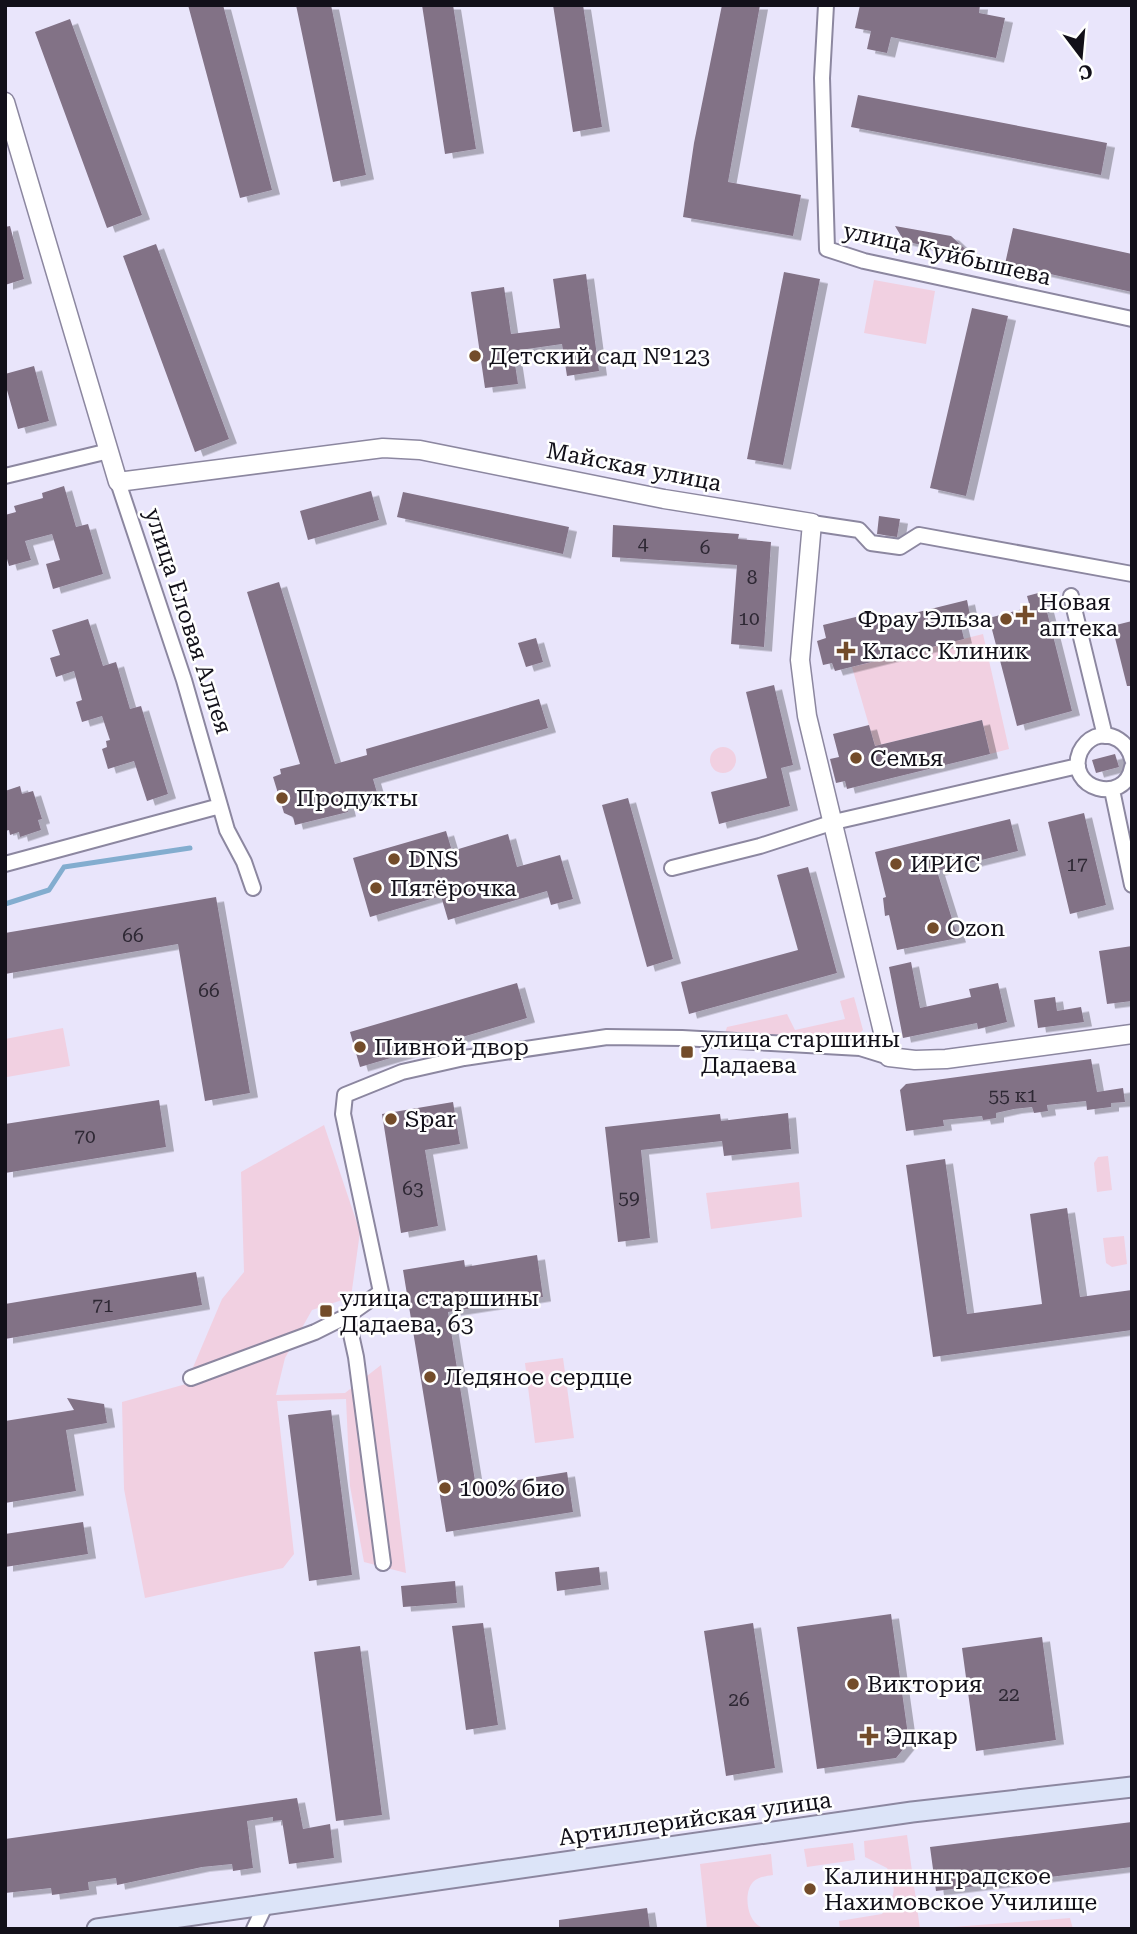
<svg xmlns="http://www.w3.org/2000/svg" width="1137" height="1934" viewBox="0 0 1137 1934" font-family="'Roboto Serif',serif">
  <style>
    .green { fill: #f1d0e1 }
    .lines { fill: none; stroke-linecap: round; stroke-linejoin: round }
    .stream { stroke: #83adcf; stroke-width: 5 }
    .building { fill: #827286; filter: url(#shadow) }
    .minor-casing { stroke: #8c87a0; stroke-width: 18 }
    .tertiary-casing { stroke: #8c87a0; stroke-width: 21 }
    .secondary-casing { stroke: #8c87a0; stroke-width: 23 }
    .minor { stroke: #fff; stroke-width: 14 }
    .tertiary { stroke: #fff; stroke-width: 18 }
    .secondary { stroke: #dce4f8; stroke-width: 19 }
    .poi-dot { fill: #734c2a; stroke: #fff; stroke-width: 2.5 }
    .labels { text-anchor: middle; dominant-baseline: central; stroke-width: 5; stroke-linejoin: round; paint-order: stroke }
    .number-label { font-size: 19px; fill: #2e2834 }
    .street-label { font-size: 23px; fill: #121019; stroke: #fff }
    .poi-label { font-size: 23px; fill: #121019; stroke: #fff; text-anchor: start }
  </style>
  <defs>
    <filter id="shadow"><feDropShadow dx="8" dy="4.5" stdDeviation="0" flood-color="#0004"/></filter>
  </defs>
  <rect width="100%" height="100%" fill="#e9e5fb"/>
  <path class="green" d="M874,280L935,291L926,344L864,333Z
    M983,634L1009,749L990,754L982,720L875,746L852,667Z
    M710 760a13 13 0 1 1 26 0a13 13 0 1 1-26 0Z
    M854,997L863,1030L853,1041L725,1033L727,1027L787,1014L795,1030L845,1019L840,1001Z
    M63,1028L70,1066L7,1077L5,1039Z
    M324,1125L360,1232L351,1297L312,1310L285,1358L276,1395L345,1393L381,1365L406,1573L364,1562L350,1486L346,1399L277,1401L294,1554L283,1568L145,1598L124,1489L122,1402L186,1384L222,1299L244,1272L241,1172Z
    M1108,1156L1112,1190L1097,1192L1094,1163L1098,1157Z
    M799,1182L802,1217L711,1229L706,1193Z
    M1124,1236L1127,1264L1112,1267L1106,1263L1103,1238Z
    M563,1358L574,1438L535,1443L525,1363Z
    M907,1835L920,1929H840L839,1921L882,1914C896,1895 897,1889 887,1868L865,1857L864,1841Z
    M853,1843L855,1860L807,1867L804,1849Z
    M771,1854L773,1875C766,1876 758,1877 753,1882C743,1893 747,1921 761,1927C766,1928 773,1927 777,1929H707L700,1864Z
    M1070,1918L1073,1929H939L940,1928Z"/>
  <g class="lines">
    <path class="stream" d="M5,904L49,890L64,867L190,848"/>
  </g>
  <path class="building" d="M188,5H223L272,190L240,198Z
    M296,5H331L366,175L333,182Z
    M422,5H453L476,149L445,154Z
    M553,5H583L602,127L573,132Z
    M722,5H760L728,182L801,195L793,236L683,217L694,143Z
    M860,5H980L979,13L1005,18L996,58L891,37L887,53L867,49L871,31L855,28Z
    M70,19L142,215L107,228L35,32Z
    M858,95L1107,143L1101,175L851,127Z
    M10,226L24,279L5,285V227Z
    M895,226L951,236L974,257L904,241Z
    M1013,228L1132,254V292L1005,264Z
    M156,244L229,439L195,452L123,256Z
    M784,272L820,279L783,465L747,459Z
    M586,274L599,371L567,376L562,344L513,351L518,384L485,388L471,292L504,287L511,334L560,328L553,279Z
    M972,308L1008,316L966,496L930,488Z
    M34,366L49,421L18,429L5,383V374Z
    M64,486L76,527L88,524L103,574L53,589L46,564L60,560L52,534L25,541L31,560L9,566L5,552V515L16,512L14,506L43,498L42,493Z
    M371,491L379,520L308,540L300,511Z
    M403,492L569,527L563,554L397,517Z
    M879,516L900,519L897,537L877,534Z
    M613,525L739,534L738,539L771,542L764,647L731,644L737,565L612,557Z
    M279,582L335,764L367,755L366,749L539,699L548,728L373,779L378,796L346,804L348,812L295,825L293,817L284,813L273,777L281,774L280,769L300,764L247,592Z
    M1042,592L1072,711L1017,726L989,618L1030,607L1027,596Z
    M967,600L970,615L959,618L964,639L835,671L832,663L823,665L817,641L826,638L823,625L864,615L866,625Z
    M88,619L103,666L116,662L130,709L141,706L168,794L147,801L134,761L108,769L102,749L107,747L106,741L110,740L102,716L82,722L76,702L82,700L74,671L56,677L50,658L60,655L52,630Z
    M1132,621V686H1127L1112,626Z
    M536,638L543,662L526,667L518,643Z
    M774,685L793,765L781,768L790,806L719,824L711,792L767,778L746,692Z
    M982,720L990,754L847,789L845,781L836,783L830,759L839,757L833,734L869,725L875,746Z
    M1115,754L1119,767L1096,773L1092,760Z
    M20,786L22,794L33,791L42,819L38,820L41,830L20,837L19,832L10,835L9,830L5,831V791Z
    M628,798L673,959L647,967L602,805Z
    M1084,813L1106,905L1070,914L1048,822Z
    M1010,819L1018,851L937,871L958,938L897,950L889,915L885,916L883,898L886,897L875,852Z
    M446,831L452,851L508,834L517,867L560,855L573,899L551,905L547,891L448,920L441,896L370,917L353,858Z
    M808,867L837,973L689,1014L681,982L798,950L777,875Z
    M216,897L250,1093L205,1101L178,944L5,974V933Z
    M1132,946V1001L1107,1004L1099,951Z
    M911,962L920,1008L971,997L969,989L998,983L1007,1022L978,1029L977,1023L903,1038L889,967Z
    M517,983L527,1018L360,1067L350,1032Z
    M1055,997L1057,1011L1081,1007L1084,1022L1038,1028L1034,1000Z
    M1091,1059L1097,1092L1123,1088L1125,1102L1111,1103V1107L1087,1110L1086,1101L1047,1105L1048,1111L1034,1113L1032,1107L1014,1109L996,1113V1118L983,1120L982,1116L943,1120L944,1126L906,1131L900,1090L906,1084Z
    M159,1100L166,1147L5,1173V1124Z
    M453,1102L460,1144L425,1150L438,1226L401,1233L382,1114Z
    M788,1113L791,1149L724,1156L722,1141L641,1150L650,1238L618,1242L605,1127L720,1114L721,1121Z
    M945,1159L967,1314L1042,1304L1030,1214L1067,1208L1080,1297L1132,1290V1330L933,1357L906,1165Z
    M537,1255L543,1297L448,1312L476,1487L567,1472L573,1512L446,1532L403,1270L464,1260L465,1267Z
    M196,1272L202,1305L5,1339V1304Z
    M67,1398L104,1404L107,1423L66,1430L76,1491L5,1503V1421L74,1410Z
    M331,1410L352,1575L309,1581L288,1415Z
    M83,1522L88,1554L5,1567V1534Z
    M599,1567L601,1585L557,1591L555,1572Z
    M455,1581L457,1603L403,1607L401,1586Z
    M891,1614L909,1742L896,1758L817,1769L797,1627Z
    M483,1623L498,1725L466,1730L452,1626Z
    M753,1623L775,1768L726,1776L704,1631Z
    M1042,1637L1056,1740L976,1751L962,1648Z
    M360,1646L382,1815L336,1821L314,1652Z
    M297,1798L303,1829L330,1824L334,1858L289,1864L282,1820L273,1821V1817L247,1821L253,1868L233,1871L232,1864L202,1867L117,1885L116,1878L88,1882L89,1890L52,1895L51,1888L5,1893V1839Z
    M1132,1822V1867L936,1891L930,1847Z
    M647,1908L650,1929H559V1920Z"/>
  <g class="lines">
    <g class="minor-casing">
      <path id="minor" d="M826,5L822,78L827,249L864,261L1132,319
        M5,476L109,451
        M118,482L184,680L227,830L244,862L253,888
        M812,523L859,530L871,543L900,547L919,535L1132,574
        M1071,596L1105,736
        M1132,759C1128,743 1113,731 1095,737C1088,740 1083,746 1080,752C1065,789 1125,806 1132,767
        M1112,790L1132,885
        M5,864L220,806
        M672,868L760,846L834,822L1078,766
        M347,1316L356,1357L383,1563
        M191,1378L315,1332L347,1316L381,1292L343,1114L345,1095L402,1072L464,1058L607,1037L682,1038L860,1048L889,1057
        M254,1929L265,1906"/>
    </g>
    <g class="tertiary-casing">
      <path id="tertiary" d="M5,102L118,482L383,448L420,450L664,499L812,523L800,660L807,716L889,1057L915,1060L946,1059L1132,1034"/>
    </g>
    <g class="secondary-casing">
      <path id="secondary" d="M97,1929L912,1812L1132,1787"/>
    </g>
    <use href="#minor" class="minor"/>
    <use href="#tertiary" class="tertiary"/>
    <use href="#secondary" class="secondary"/>
  </g>
  <g class="poi-dot">
    <circle cx="475" cy="356" r="7"/>
    <path d="M1021.5 604.5h7v7h7v7h-7v7h-7v-7h-7v-7h7z"/>
    <circle cx="1006" cy="619" r="7"/>
    <path d="M842.5 640.5h7v7h7v7h-7v7h-7v-7h-7v-7h7z"/>
    <circle cx="856" cy="758" r="7"/>
    <circle cx="282" cy="798" r="7"/>
    <circle cx="394" cy="859" r="7"/>
    <circle cx="896" cy="864" r="7"/>
    <circle cx="376" cy="888" r="7"/>
    <circle cx="933" cy="928" r="7"/>
    <circle cx="360" cy="1047" r="7"/>
    <rect x="680" y="1045" width="14" height="14" rx="3.5"/>
    <circle cx="391" cy="1119" r="7"/>
    <rect x="319" y="1304" width="14" height="14" rx="3.5"/>
    <circle cx="430" cy="1377" r="7"/>
    <circle cx="445" cy="1488" r="7"/>
    <circle cx="853" cy="1684" r="7"/>
    <path d="M865.5 1725.5h7v7h7v7h-7v7h-7v-7h-7v-7h7z"/>
    <circle cx="810" cy="1889" r="7"/>
  </g>
  <g class="labels">
    <g class="number-label">
      <text x="643" y="543">4</text>
      <text x="705" y="547">6</text>
      <text x="752" y="577">8</text>
      <text x="749" y="618">10</text>
      <text x="1077" y="864">17</text>
      <text x="133" y="935">66</text>
      <text x="209" y="990">66</text>
      <text x="1013" y="1095">55 к1</text>
      <text x="85" y="1136">70</text>
      <text x="413" y="1188">63</text>
      <text x="629" y="1197">59</text>
      <text x="103" y="1305">71</text>
      <text x="1009" y="1694">22</text>
      <text x="739" y="1699">26</text>
    </g>
    <g class="street-label">
      <text transform="translate(947 254) rotate(13)">улица Куйбышева</text>
      <text transform="translate(634 467) rotate(11)">Майская улица</text>
      <text transform="translate(188 621) rotate(72)">улица Еловая Аллея</text>
      <text transform="translate(695 1819) rotate(-8)">Артиллерийская улица</text>
    </g>
    <g class="poi-label">
      <text x="489" y="356">Детский сад №123</text>
      <text x="1039" y="602">Новая<tspan x="1039" dy="26">аптека</tspan></text>
      <text x="992" y="619" text-anchor="end">Фрау Эльза</text>
      <text x="862" y="651">Класс Клиник</text>
      <text x="870" y="758">Семья</text>
      <text x="296" y="798">Продукты</text>
      <text x="408" y="859">DNS</text>
      <text x="910" y="864">ИРИС</text>
      <text x="390" y="888">Пятёрочка</text>
      <text x="947" y="928">Ozon</text>
      <text x="701" y="1039">улица старшины<tspan x="701" dy="26">Дадаева</tspan></text>
      <text x="374" y="1047">Пивной двор</text>
      <text x="405" y="1119">Spar</text>
      <text x="340" y="1298">улица старшины<tspan x="340" dy="26">Дадаева, 63</tspan></text>
      <text x="444" y="1377">Ледяное сердце</text>
      <text x="459" y="1488">100% био</text>
      <text x="867" y="1684">Виктория</text>
      <text x="885" y="1736">Эдкар</text>
      <text x="824" y="1876">Калининнградское<tspan x="824" dy="26">Нахимовское Училище</tspan></text>
    </g>
  </g>
  <rect width="1137" height="1934" fill="none" stroke="#121019" stroke-width="14"/>
  <g transform="translate(1081 56) rotate(164)" stroke="#ffffff" stroke-width="5" paint-order="stroke">
  <path d="M0-5L12 26L0 18L-12 26Z" fill="#121019"/>
  <text y="-10" font-size="19" font-weight="bold" text-anchor="middle" fill="#121019">С</text>
  </g>
</svg>
